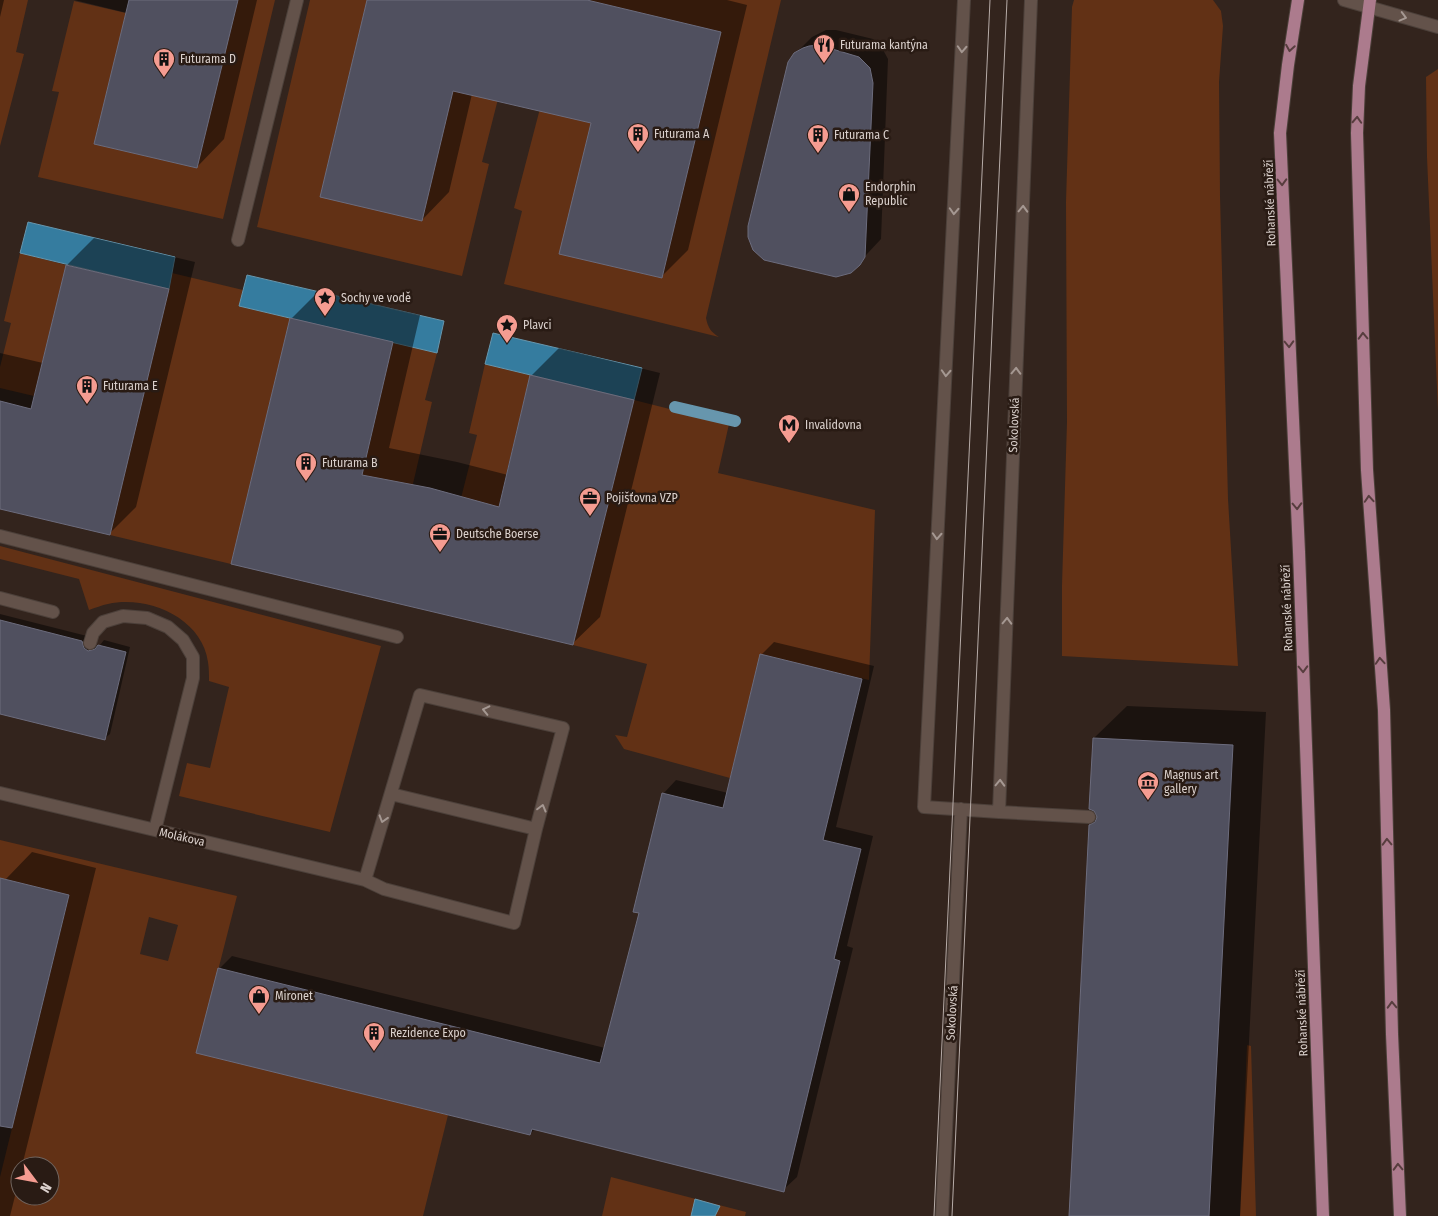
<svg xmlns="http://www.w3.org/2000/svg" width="1438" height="1216" viewBox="0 0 1438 1216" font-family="'Fira Sans Condensed',sans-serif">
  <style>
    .green { fill: #623115; fill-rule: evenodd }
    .water { fill: #357c9f; stroke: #6796ad }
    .shadow { fill: #0007 }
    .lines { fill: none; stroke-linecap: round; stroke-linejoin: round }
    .stream { stroke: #6796ad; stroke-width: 12 }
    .building { fill: #50505f; stroke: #6c6c7d }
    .minor-casing { stroke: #4c403a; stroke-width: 14 }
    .major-casing { stroke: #4c403a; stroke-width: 14 }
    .minor { stroke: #63524a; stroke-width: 12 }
    .major { stroke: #ac7b8d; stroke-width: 12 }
    .tram { stroke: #b7aca8; stroke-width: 1 }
    .oneway { stroke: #a59892 }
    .oneway2 { stroke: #573d3e }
    .labels { text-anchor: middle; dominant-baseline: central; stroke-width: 5; stroke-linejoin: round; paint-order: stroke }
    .poi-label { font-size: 12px; fill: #dbd1cd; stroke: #291b14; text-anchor: start }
    .street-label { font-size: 12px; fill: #dbd1cd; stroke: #291b14 }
  </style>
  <rect width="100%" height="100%" fill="#33241d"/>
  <path class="green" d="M0,0H28L16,52L24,54L0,146Z
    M238,0H275L223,219L38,177L59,92L52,91L74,1L126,13L94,144L197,168Z
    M310,0H367L320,197L454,87L498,99L482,162L489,164L462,276L257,227Z
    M587,0H781L706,318C708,328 711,332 719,337L504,284L522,211L514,208L543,97L594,109L560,254L662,278L721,32Z
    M1074,0H1213L1221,11L1223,26L1219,82L1220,196L1228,499L1238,666L1062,656V585L1067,422L1066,202L1072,7Z
    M1438,69V411L1427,157L1426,77Z
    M20,253L66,265L34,396L0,388V367L11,323L4,321Z
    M172,273L243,290L239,306L290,318L231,564L110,535Z
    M393,342L437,353L425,400L432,402L412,488L362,477Z
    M485,364L530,375L498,509L460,502L477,435L469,433Z
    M634,400L729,424L718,473L875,510L869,680L760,655L730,778L624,749L615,735L627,737L647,664L573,645Z
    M0,546L381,646L330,832L179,796L187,763L210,768L229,687L209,681C209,675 209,668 208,662C202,618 148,595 108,604C102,605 95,608 89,610L79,579L0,559Z
    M0,840L237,896L197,1053L448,1115L423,1216H0V1177L69,896L4,879L0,893ZM149,917L178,925L168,961L140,954ZM20,1166H50V1196H20Z
    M1247,1045L1251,1046L1256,1216H1240Z
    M611,1177L746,1212L745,1216H602Z"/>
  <path class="water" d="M28,222L175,257L169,289L20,253Z
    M247,275L444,321L437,353L239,306Z
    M493,333L642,368L634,400L485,364Z
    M695,1199L720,1206L715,1216H691Z"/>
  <path class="shadow" d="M0,0H4L0,17Z
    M74,0H257L224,139L197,167L127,13Z
    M368,0H727L747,5L688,250L661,277L592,122L472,94L449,192L422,220Z
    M826,30H836L873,39L881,46L888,59L881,239L853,269L795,54L812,37Z
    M94,238L195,262L136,507L109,534L0,508V353L43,363L67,265Z
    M319,291L420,315L389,448L457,462L508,475L531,376L559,348L660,373L600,617L572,644L233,563L291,319Z
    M0,614L87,636L94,646L100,645L104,640L130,647L110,734L104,739L0,713Z
    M774,642L874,666L836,827L873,836L847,946L853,948L797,1177L783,1190L535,1129L530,1134L219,969L232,956L605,1048L641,912L663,794L676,780L728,793L761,655Z
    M1127,706L1266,712L1240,1216H1070L1090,826L1098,817L1094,738Z
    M32,852L96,868L22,1166H20V1176L10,1216H0V898L5,880Z"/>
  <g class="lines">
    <path class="stream" d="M675,407L735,421"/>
  </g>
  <path class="building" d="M129,0H238L197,168L94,144Z
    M367,0H587L721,32L662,278L559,254L591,123L453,91L422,221L320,197Z
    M819,45L859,57L870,68L873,83L865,257L860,265L851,273L836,277L764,260L753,250L748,237V226L788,62L794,53L803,48L809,46Z
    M66,265L169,289L110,535L0,509V401L31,409Z
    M290,318L393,342L362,475L430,488L499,507L530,375L634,400L573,645L231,564Z
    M0,620L82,641L84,648L88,651L95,649L98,645L126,652L105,740L0,714Z
    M760,654L862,679L823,840L861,849L834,959L840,961L784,1192L532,1129L530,1135L196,1053L218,968L600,1063L639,913L633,912L662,793L723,808Z
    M1093,738L1233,745L1209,1216H1069L1089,825L1095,822L1097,817L1094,811L1089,809Z
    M0,878L69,895L12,1128L0,1126Z"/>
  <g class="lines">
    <g class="minor-casing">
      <path id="minor" d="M964,0L924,807L999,812L1031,0
        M1344,0L1438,27
        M238,240L297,0
        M0,536L397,637
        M0,598L53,612
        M90,643L93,633L103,622L123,616L147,618L168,627L183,640L193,657V678L155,830
        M0,793L365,880L384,889L514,923L536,829L563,728L420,695L365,880
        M391,794L536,829
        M999,812L1089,817
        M942,1216L961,809"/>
    </g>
    <g class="major-casing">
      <path id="major" d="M1298,0L1288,65L1280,133L1299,552L1323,1216
        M1370,0L1359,86L1357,133L1367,470L1384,710L1392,1034L1400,1216"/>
    </g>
    <use href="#minor" class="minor"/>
    <use href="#major" class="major"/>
    <path class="tram" d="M934,1216L990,0
      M952,1216L1007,0"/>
  </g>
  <defs><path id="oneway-chevron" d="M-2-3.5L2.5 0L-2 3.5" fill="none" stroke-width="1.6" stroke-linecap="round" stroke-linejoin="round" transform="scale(1.25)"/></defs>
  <g class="oneway">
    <use href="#oneway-chevron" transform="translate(1403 17) rotate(15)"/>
    <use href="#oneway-chevron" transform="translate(962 49) rotate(93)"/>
    <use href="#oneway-chevron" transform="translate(1023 209) rotate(-88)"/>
    <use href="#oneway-chevron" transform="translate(954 211) rotate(93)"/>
    <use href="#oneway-chevron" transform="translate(1016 371) rotate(-88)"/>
    <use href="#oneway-chevron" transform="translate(946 373) rotate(93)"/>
    <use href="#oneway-chevron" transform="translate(937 536) rotate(93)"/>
    <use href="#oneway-chevron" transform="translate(1007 621) rotate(-88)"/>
    <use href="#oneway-chevron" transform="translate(486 710) rotate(-167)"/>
    <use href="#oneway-chevron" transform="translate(1000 783) rotate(-88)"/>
    <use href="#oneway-chevron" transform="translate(542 808) rotate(-75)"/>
    <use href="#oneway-chevron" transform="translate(383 819) rotate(107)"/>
  </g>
  <g class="oneway2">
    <use href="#oneway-chevron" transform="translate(1290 48) rotate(99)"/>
    <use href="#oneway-chevron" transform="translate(1357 120) rotate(-87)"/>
    <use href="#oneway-chevron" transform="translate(1282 182) rotate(88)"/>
    <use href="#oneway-chevron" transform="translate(1363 336) rotate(-92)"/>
    <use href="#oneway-chevron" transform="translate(1289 344) rotate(88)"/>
    <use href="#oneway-chevron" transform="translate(1369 499) rotate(-94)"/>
    <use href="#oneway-chevron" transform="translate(1297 506) rotate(88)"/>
    <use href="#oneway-chevron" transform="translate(1380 661) rotate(-94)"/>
    <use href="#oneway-chevron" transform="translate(1303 669) rotate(88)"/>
    <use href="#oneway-chevron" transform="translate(1387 842) rotate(-92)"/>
    <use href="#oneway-chevron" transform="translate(1392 1005) rotate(-92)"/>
    <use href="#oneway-chevron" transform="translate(1398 1167) rotate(-92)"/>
  </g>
  <defs>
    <g id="restaurant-pin" transform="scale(1.125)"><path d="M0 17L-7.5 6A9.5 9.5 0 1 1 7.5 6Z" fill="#f59c91" stroke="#291b14"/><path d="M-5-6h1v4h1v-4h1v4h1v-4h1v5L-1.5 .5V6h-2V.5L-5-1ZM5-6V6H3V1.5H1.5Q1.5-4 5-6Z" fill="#111"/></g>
    <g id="building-pin" transform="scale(1.125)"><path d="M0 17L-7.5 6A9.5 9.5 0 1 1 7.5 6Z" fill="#f59c91" stroke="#291b14"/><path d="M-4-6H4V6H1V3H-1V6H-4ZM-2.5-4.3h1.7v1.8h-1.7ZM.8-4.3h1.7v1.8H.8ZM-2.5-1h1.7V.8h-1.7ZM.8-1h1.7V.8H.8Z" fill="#111"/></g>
    <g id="shop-pin" transform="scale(1.125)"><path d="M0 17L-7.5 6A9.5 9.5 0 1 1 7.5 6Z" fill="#f59c91" stroke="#291b14"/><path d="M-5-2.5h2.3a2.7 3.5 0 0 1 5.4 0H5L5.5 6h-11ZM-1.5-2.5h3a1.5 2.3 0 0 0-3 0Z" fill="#111"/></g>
    <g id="sight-pin" transform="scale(1.125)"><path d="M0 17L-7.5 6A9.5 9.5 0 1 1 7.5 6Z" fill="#f59c91" stroke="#291b14"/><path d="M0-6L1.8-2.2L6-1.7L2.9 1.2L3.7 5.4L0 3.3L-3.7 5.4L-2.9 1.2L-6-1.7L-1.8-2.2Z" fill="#111"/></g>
    <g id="metro-pin" transform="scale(1.125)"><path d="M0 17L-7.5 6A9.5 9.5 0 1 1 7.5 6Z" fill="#f59c91" stroke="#291b14"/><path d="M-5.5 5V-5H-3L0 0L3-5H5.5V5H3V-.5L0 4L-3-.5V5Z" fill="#111"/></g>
    <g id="office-pin" transform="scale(1.125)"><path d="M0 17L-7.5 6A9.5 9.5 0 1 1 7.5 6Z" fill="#f59c91" stroke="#291b14"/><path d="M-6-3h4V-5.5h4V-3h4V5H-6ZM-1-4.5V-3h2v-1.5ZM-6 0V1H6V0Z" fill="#111"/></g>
    <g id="museum-pin" transform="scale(1.125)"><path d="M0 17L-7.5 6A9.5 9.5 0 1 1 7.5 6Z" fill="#f59c91" stroke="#291b14"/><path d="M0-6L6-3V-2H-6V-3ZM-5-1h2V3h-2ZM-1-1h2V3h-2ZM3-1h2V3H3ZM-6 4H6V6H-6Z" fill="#111"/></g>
  </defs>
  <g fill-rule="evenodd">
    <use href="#restaurant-pin" x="824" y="45"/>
    <use href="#building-pin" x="164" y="59"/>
    <use href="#building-pin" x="638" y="134"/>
    <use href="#building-pin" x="818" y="135"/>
    <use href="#shop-pin" x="849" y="194"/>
    <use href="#sight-pin" x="325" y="298"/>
    <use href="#sight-pin" x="507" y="325"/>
    <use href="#building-pin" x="87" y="386"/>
    <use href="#metro-pin" x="789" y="425"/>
    <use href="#building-pin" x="306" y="463"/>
    <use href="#office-pin" x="590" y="498"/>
    <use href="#office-pin" x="440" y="534"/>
    <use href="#museum-pin" x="1148" y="782"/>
    <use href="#shop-pin" x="259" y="996"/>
    <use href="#building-pin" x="374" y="1033"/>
  </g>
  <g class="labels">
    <g class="poi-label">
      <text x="840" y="45">Futurama kantýna</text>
      <text x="180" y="59">Futurama D</text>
      <text x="654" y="134">Futurama A</text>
      <text x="834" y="135">Futurama C</text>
      <text x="865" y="187">Endorphin<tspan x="865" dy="14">Republic</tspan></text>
      <text x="341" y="298">Sochy ve vodě</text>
      <text x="523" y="325">Plavci</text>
      <text x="103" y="386">Futurama E</text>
      <text x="805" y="425">Invalidovna</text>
      <text x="322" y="463">Futurama B</text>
      <text x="606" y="498">Pojišťovna VZP</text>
      <text x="456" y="534">Deutsche Boerse</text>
      <text x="1164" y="775">Magnus art<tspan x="1164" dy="14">gallery</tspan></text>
      <text x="275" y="996">Mironet</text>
      <text x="390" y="1033">Rezidence Expo</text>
    </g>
    <g class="street-label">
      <text transform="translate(1270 203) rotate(-92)">Rohanské nábřeží</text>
      <text transform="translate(1014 425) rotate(-88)">Sokolovská</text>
      <text transform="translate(1287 608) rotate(-92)">Rohanské nábřeží</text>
      <text transform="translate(182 837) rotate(13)">Molákova</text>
      <text transform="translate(952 1013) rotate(-87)">Sokolovská</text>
      <text transform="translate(1302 1013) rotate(-92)">Rohanské nábřeží</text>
    </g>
  </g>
  <g transform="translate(35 1181) rotate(122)"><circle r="24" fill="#291b14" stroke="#70645e"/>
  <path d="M0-4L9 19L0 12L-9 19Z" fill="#f59c91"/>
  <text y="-8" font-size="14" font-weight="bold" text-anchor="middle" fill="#dbd1cd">N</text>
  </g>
</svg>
